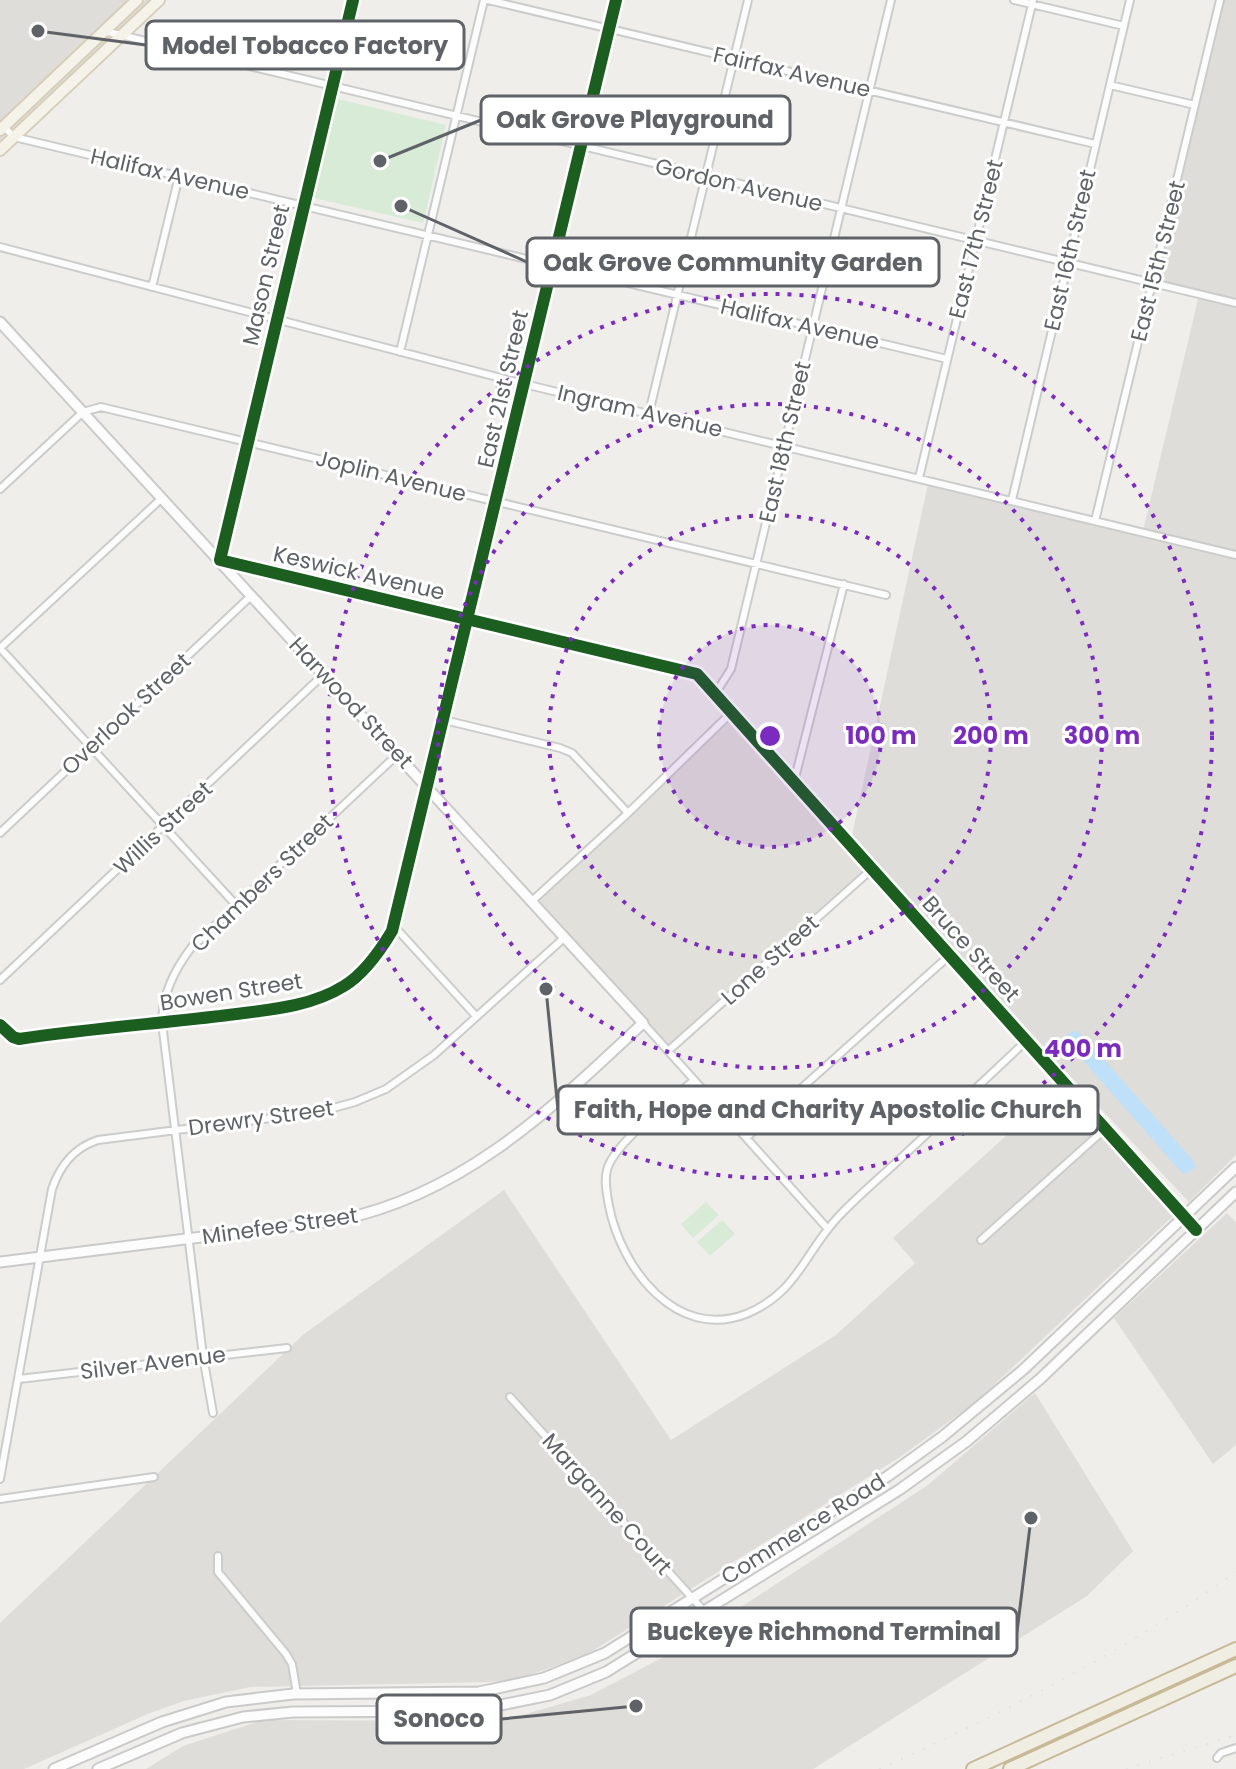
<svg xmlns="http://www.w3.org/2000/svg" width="1236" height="1769" viewBox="0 0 1236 1769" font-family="Poppins,sans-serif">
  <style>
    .industrial { fill: #dfddda }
    .education { fill: #e2e0da }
    .green { fill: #d8ebd6 }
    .water { fill: #bfe0f9 }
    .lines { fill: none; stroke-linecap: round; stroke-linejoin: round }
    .street-casing { stroke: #cbcccc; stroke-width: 10 }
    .secondary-casing { stroke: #cacacb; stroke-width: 13 }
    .primary-casing { stroke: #d7ceb8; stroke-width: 14 }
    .highway-casing { stroke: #c8b996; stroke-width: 16 }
    .street { stroke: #fdfcfc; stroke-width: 6 }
    .secondary { stroke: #fdfcfc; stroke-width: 9 }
    .primary { stroke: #f4f2e9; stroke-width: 10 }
    .highway { stroke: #f0ede3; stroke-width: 12 }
    .rail { stroke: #e4e4e4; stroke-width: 2; stroke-dasharray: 2 10; stroke-linecap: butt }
    .cycleway-casing { stroke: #fff; stroke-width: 17 }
    .cycleway { stroke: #1b5e20; stroke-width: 12 }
    .ring { fill: none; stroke: #7b2cbf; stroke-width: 4; stroke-dasharray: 4 8 }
    .labels { text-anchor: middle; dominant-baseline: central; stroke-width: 6; stroke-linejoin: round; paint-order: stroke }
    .street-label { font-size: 22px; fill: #5f6368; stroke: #fff }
    .centre { fill: #7b2cbf; stroke: #fff; stroke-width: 4 }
    .ring-label { font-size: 24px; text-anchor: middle; font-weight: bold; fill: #7b2cbf; stroke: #fff; stroke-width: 6; stroke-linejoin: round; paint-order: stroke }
    .leader { fill: none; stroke: #5f6368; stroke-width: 3 }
    .callout-dot { fill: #5f6368; stroke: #fff; stroke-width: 3 }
    .callout { fill: #fff; stroke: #5f6368; stroke-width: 3 }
    .callout-label { font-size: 24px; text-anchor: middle; font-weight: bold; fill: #5f6368 }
  </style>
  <rect width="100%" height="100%" fill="#efeeea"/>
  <path class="industrial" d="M0,0H150L0,140Z
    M1220,0H1236V1155L1189,1202L1071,1077L852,835L928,484L1142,535L1199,295L1152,283Z
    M1059,1088L1175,1214L977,1401L903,1455L591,1652L558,1665L515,1680L488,1682L250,1687L184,1701L150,1713L24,1769H0V1623L304,1334L504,1190L671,1440L836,1335L915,1263L893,1238Z
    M1227,1213L1236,1222V1445L1213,1464L1114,1318Z
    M1035,1393L1133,1551L1087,1596L813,1769H146L183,1746L263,1720L460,1721L515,1717L591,1695L669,1654L928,1485Z"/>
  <path class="education" d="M733,714L872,869L668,1051L532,901Z"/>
  <path class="green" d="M338,99L446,125L423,223L314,198Z
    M706,1202L719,1215L693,1238L681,1224Z
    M722,1220L735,1234L710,1256L697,1242Z"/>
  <path class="water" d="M1075,1030L1083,1036L1191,1158L1195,1164V1168L1184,1174L1181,1172L1067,1042V1035Z"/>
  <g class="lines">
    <g class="street-casing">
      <path id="street" d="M353,0L220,560L697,674L1196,1230
        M488,0L1095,144
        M1014,0L1124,26
        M104,31L1236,303
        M1110,85L1195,105
        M4,127L14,137L947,359
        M0,247L524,384L1236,555
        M152,287L179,176
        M400,352L484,0
        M649,413L748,0
        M919,478L1033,0
        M0,489L83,412L101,407L886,595
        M1012,500L1130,0
        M1095,521L1220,0
        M0,648L236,905
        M0,648L162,498
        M715,694L731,669L891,0
        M444,720L560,748L572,753L628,813
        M794,782L844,584
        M0,833L252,595
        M532,901L626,815L732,712
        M394,926L476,1016
        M0,980L324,674
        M643,1023L828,1229
        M0,1025L13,1037L19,1039C86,1029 153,1024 220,1016C262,1010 307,1009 344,986C364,974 380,951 392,931L616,0
        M668,1051L872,869
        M694,1080C673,1099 613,1144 607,1170C604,1181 607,1195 609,1206C621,1268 676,1341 746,1314C798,1293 805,1251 840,1215C860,1194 882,1176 902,1157C944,1118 985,1080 1026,1041
        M747,1137L950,955
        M981,1240L1105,1129
        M19,1379L287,1348
        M510,1397L705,1612
        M213,1413L203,1356L162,1023C162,996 175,969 191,948L398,754
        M0,1479L52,1189C60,1166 73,1148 98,1140L319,1112L355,1102L386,1089L434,1055L565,937
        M0,1499L154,1477
        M218,1556V1572L286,1654L292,1664L297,1694
        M1217,1758L1221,1753L1236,1748"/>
    </g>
    <g class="secondary-casing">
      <path id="secondary" d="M0,322L643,1023C552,1108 465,1194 339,1220L0,1262
        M54,1769L162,1722L226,1702L293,1694L479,1692L544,1678L605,1653L888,1476L942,1437L1024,1369L1236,1167
        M98,1769L182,1733L243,1717L293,1712L453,1711L486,1708L550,1695L606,1672L899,1490L967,1441L1040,1379L1236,1192"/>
    </g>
    <g class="primary-casing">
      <path id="primary" d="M0,130L137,0
        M0,150L159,0"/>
    </g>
    <g class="highway-casing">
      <path id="highway" d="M973,1769L1236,1649
        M1010,1769L1236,1666"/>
    </g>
    <use href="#street" class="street"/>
    <use href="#secondary" class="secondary"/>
    <use href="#primary" class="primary"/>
    <use href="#highway" class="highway"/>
    <path class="rail" d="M879,1769C1004,1713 1124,1652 1236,1572
      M1126,1769L1236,1735"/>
    <g class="cycleway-casing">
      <path id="cycleway" d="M353,0L220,560L697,674L1196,1230
        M0,1025L13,1037L19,1039C86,1029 153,1024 220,1016C262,1010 307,1009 344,986C364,974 380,951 392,931L616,0"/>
    </g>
    <use href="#cycleway" class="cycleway"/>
  </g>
  <circle cx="770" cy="736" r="111" fill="#7b2cbf" fill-opacity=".12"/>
  <g class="ring">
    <circle cx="770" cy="736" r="111"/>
    <circle cx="770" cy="736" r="221"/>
    <circle cx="770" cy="736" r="332"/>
    <circle cx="770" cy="736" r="442"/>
  </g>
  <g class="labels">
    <g class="street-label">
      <text transform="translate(792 72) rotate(13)">Fairfax Avenue</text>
      <text transform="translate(170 174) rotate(13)">Halifax Avenue</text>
      <text transform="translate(739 185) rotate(13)">Gordon Avenue</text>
      <text transform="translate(976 239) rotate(-76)">East 17th Street</text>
      <text transform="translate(1070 250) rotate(-77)">East 16th Street</text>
      <text transform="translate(1158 261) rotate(-76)">East 15th Street</text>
      <text transform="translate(266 275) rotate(-77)">Mason Street</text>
      <text transform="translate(800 324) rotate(13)">Halifax Avenue</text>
      <text transform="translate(503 389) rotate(-77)">East 21st Street</text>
      <text transform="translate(640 411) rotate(13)">Ingram Avenue</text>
      <text transform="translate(785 442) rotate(-77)">East 18th Street</text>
      <text transform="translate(391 476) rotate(14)">Joplin Avenue</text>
      <text transform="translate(359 573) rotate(13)">Keswick Avenue</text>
      <text transform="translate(351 703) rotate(47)">Harwood Street</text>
      <text transform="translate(126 714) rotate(-43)">Overlook Street</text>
      <text transform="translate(163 828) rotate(-43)">Willis Street</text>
      <text transform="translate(262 883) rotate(-44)">Chambers Street</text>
      <text transform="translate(971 949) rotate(48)">Bruce Street</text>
      <text transform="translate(770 960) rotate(-42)">Lone Street</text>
      <text transform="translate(231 992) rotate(-9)">Bowen Street</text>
      <text transform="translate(261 1118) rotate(-8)">Drewry Street</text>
      <text transform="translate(280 1226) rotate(-8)">Minefee Street</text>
      <text transform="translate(153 1363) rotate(-7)">Silver Avenue</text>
      <text transform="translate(607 1504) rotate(48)">Marganne Court</text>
      <text transform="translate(803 1529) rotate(-32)">Commerce Road</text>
    </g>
  </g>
  <circle cx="770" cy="736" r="12" class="centre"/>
  <g class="ring-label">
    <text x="881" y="744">100 m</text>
    <text x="991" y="744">200 m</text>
    <text x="1102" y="744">300 m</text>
    <text x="1083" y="1057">400 m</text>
  </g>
  <path class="leader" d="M38 31L146 45M380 161L481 120M401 206L527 262M546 989L558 1110M1031 1518L1017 1632M636 1706L501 1719"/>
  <g class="callout-dot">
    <circle cx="38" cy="31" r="8"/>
    <circle cx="380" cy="161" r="8"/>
    <circle cx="401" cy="206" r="8"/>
    <circle cx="546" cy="989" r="8"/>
    <circle cx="1031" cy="1518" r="8"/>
    <circle cx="636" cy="1706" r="8"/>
  </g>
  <g class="callout">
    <rect x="146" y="21" width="318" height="48" rx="8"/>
    <rect x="481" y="96" width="309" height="48" rx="8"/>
    <rect x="527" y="238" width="412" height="48" rx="8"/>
    <rect x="558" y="1086" width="540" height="48" rx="8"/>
    <rect x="631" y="1608" width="386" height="48" rx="8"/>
    <rect x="377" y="1695" width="124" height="48" rx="8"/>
  </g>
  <g class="callout-label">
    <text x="305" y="54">Model Tobacco Factory</text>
    <text x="635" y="128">Oak Grove Playground</text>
    <text x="733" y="271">Oak Grove Community Garden</text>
    <text x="828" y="1118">Faith, Hope and Charity Apostolic Church</text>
    <text x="824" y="1640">Buckeye Richmond Terminal</text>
    <text x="439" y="1727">Sonoco</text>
  </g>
</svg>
